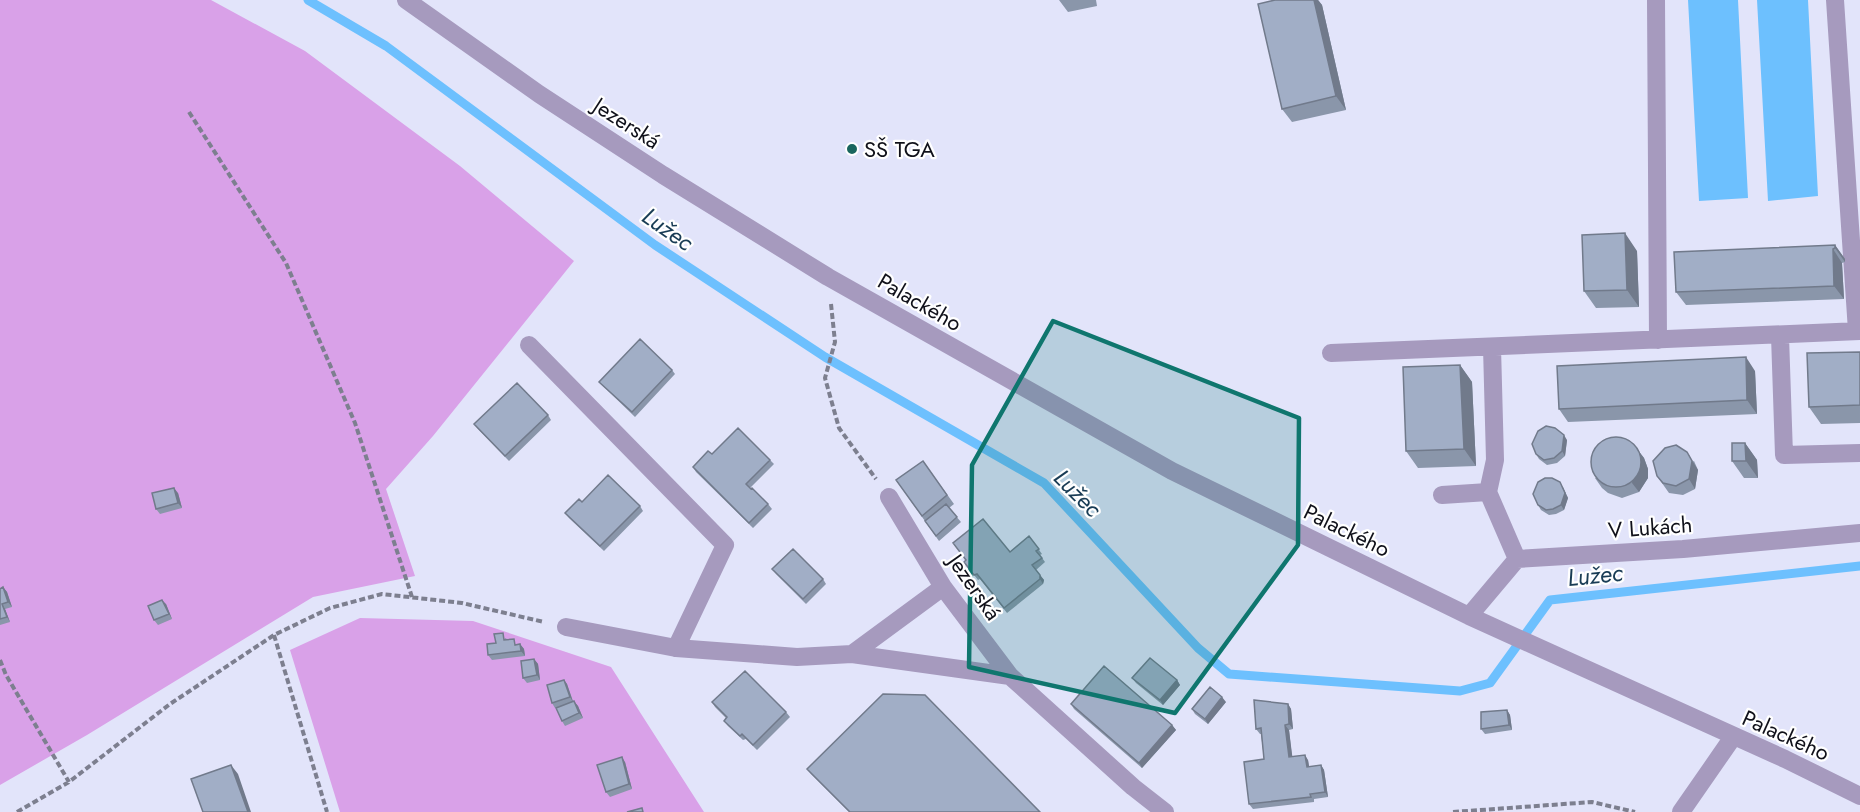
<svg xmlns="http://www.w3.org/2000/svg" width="1860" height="812" viewBox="0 0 1860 812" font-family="Jost,sans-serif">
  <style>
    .green { fill: #d9a1e8 }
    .water { fill: #6dc0fe }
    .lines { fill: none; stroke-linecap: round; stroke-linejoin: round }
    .stream { stroke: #6dc0fe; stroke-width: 9 }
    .path { stroke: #7d7f8f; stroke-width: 4; stroke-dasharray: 6 3; stroke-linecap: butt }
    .minor { stroke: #a69abe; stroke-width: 18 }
    .wall { fill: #8a96aa }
    .shaded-wall { fill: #717a8b }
    .building { fill: #a1aec6; stroke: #717a8b; stroke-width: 1.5 }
    .marked { fill: #0f766e; fill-opacity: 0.2; stroke: #0f766e; stroke-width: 4.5; stroke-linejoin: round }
    .poi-dot { fill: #19655e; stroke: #fff; stroke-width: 2 }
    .labels { text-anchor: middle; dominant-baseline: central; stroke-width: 4.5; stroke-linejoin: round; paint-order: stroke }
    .street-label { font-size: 22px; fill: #10111a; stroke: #fff }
    .poi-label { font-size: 22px; fill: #10111a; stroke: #fff; text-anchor: start }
    .water-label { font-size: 24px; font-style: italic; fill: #193c55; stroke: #fff }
  </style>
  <rect width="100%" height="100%" fill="#e2e4fa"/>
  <path class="green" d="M0,0H211L305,51L460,166L574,261L433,436L386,489L415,576L313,597L87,735L0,785Z
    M360,618L473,621L611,667L704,812H340L290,650Z"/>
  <path class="water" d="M1688,0H1738L1748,198L1699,201Z
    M1757,0H1808L1818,196L1768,201Z"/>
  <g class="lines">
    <path class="stream" d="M308,0L386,46L655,245L825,357L1044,483L1198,648L1229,674L1460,691L1490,683L1550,600L1860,566"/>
    <path class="path" d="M189,112L286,263L355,423L412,597
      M831,304L835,342L825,378L839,428L876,479
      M274,635L327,812
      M0,660L6,675L69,782
      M17,812L69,782L170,704L274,635L330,608L382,594L462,603L544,622
      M1453,812L1592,802L1635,812"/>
    <path class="minor" d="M406,0L539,94L663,175L828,277L1172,471L1469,616L1785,759L1860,796
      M1656,0L1658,340
      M1835,0L1857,331
      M1780,336L1784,455L1860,453
      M529,345L725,545L676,648
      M1331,353L1860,331
      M1488,492L1495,460L1492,347
      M1442,495L1488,492L1517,559
      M889,497L943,587L1010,676L1133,787L1165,812
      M1469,616L1517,559L1683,549L1860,533
      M566,627L676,648L797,657L852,654L1010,676
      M852,654L943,587
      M1681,812L1733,737"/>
  </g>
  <path class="wall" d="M1059,0H1096L1097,6L1068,12Z
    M1275,0H1318L1322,5L1346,110L1292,122L1282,109Z
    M1835,245L1845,259V262L1842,263L1844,299L1686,305L1676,292Z
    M1637,251L1639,307L1596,308L1584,291Z
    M1860,352V423L1821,424L1809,407Z
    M1460,365L1472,382L1476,466L1418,468L1406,451Z
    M672,370L675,374L635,417L603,386L599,382Z
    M1755,371L1757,414L1568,422L1559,409Z
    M548,415L551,420L509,461L478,429L474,424Z
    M1567,440L1565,456L1557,463L1547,465L1539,459L1536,454Z
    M1745,443L1757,460L1758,478H1744L1732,461Z
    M1637,449L1644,458L1648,469V478L1639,492L1622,498L1608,493L1602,488L1595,478Z
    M712,454L770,460L774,464L750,488L768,504L772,509L753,528L696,472L693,467Z
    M923,461L954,504L949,508L961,522L939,541L896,480Z
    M1694,461L1698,470L1695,489L1683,495L1669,493L1657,476Z
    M1563,487L1568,498L1564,510L1556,514L1549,515L1541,510L1538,505Z
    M178,493L182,508L160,514L156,509Z
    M582,502L640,506L643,511L604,551L569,518L565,513Z
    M1029,536L1042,554L1040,555L1045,562L1036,570L1044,580L1043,584L1007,613L980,579L978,580L964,562L1010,552Z
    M772,569L823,579L826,584L806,604L776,574Z
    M3,587L7,592L12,607L5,609L10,622L0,625V589Z
    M166,604L172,619L158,625L154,620Z
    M506,638L507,640L517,645L520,644L524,649L525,656L492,660L488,655L496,643Z
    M534,659L538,664L540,680L527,683L523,678Z
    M1132,678L1177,680L1180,685L1163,705L1136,683Z
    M564,680L567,684L573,701L578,706L583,718L565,726L562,721L569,703L555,708L552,703Z
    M712,702L786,712L790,717L757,750L746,739L743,740L728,726L724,721L726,718L715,707Z
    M1226,702L1208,724L1195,714L1192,709Z
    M1071,704L1172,725L1176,730L1142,768L1074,709Z
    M1288,704L1291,709L1293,729L1289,730L1292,757L1308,760L1309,767L1321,765L1324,770L1328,797L1314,799V802L1253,809L1249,804L1264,759L1261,734H1260L1256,729Z
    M1507,710L1510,715L1512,730L1485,734L1481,729Z
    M625,762L632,789L610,797L606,792Z
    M807,769L1040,812H849L811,774Z"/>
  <path class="shaded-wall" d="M1314,0H1318L1322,5L1346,110L1336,96Z
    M1625,233L1637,251L1639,307L1627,290Z
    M1835,245L1845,259V262L1835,248Z
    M1833,249L1842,263L1844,299L1834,286Z
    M1746,357L1755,371L1757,414L1747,400Z
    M1460,365L1472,382L1476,466L1464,449Z
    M1564,435L1567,440L1565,456L1562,451Z
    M1745,443L1757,460L1758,478L1746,461Z
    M1637,449L1644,458L1648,469V478L1639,492L1632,483Z
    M1687,452L1698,470L1695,489L1689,479Z
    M1560,482L1568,498L1564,510L1561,505Z
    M174,488L178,493L182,508L178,503Z
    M1040,575L1044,580L1043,584L1040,579Z
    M3,587L7,592L12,607L8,602Z
    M162,600L166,604L172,619L169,614Z
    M2,604L5,609L10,622L7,617Z
    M520,644L524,649L525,656L521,651Z
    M534,659L538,664L540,680L537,675Z
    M564,680L567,684L573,702L570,697Z
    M1177,680L1180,685L1163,705L1160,700Z
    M1222,697L1226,702L1208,724L1205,719Z
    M574,701L578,706L583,718L579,713Z
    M1288,704L1291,709L1293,729L1289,724Z
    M1507,710L1510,715L1512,730L1509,725Z
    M1172,725L1176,730L1142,768L1139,763Z
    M1285,725L1289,730L1293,762L1289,757Z
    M1305,755L1308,760L1310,772L1307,767Z
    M622,757L625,762L632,789L629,784Z
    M231,765L238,774L251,812H248Z
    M1321,765L1324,770L1328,797L1325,792Z"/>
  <path class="building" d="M1275,0H1314L1336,96L1282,109L1258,4Z
    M1625,233L1627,290L1584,291L1582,235Z
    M1835,245V248L1833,249L1834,286L1676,292L1674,252Z
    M640,339L672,370L632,412L599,382Z
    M1860,352V405L1809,407L1807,353Z
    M1746,357L1747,400L1559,409L1557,366Z
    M1460,365L1464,449L1406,451L1403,367Z
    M517,383L548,415L505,456L474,424Z
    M1546,426L1555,428L1564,435L1562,451L1554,458L1544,460L1536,454L1532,444L1538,431Z
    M738,428L770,460L746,484L751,489L752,488L768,504L749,523L693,467L708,451L712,454Z
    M1591 462a25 25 0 1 1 50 0a25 25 0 1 1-50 0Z
    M1732,443H1745L1746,461H1732Z
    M1676,445L1687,452L1692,461L1689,479L1676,486L1663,483L1657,476L1653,461L1665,448Z
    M923,461L947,495L922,516L896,480Z
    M608,475L640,506L600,546L565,513L579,499L582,502Z
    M1545,478H1552L1560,482L1565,493L1561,505L1553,509L1546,510L1538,505L1533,494L1538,482Z
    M174,488L178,503L156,509L152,493Z
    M946,504L957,517L936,536L925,521Z
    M983,519L1010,552L1029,536L1039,549L1036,551L1042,558L1032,565L1040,575V579L1004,608L977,574L974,575L964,562L966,560L953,543Z
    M793,549L823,579L803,599L772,569Z
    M3,587L8,602L2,604L7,617L0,619V589Z
    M162,600L169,614L154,620L148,606Z
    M503,633L504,640L514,639L515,645L520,644L521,651L488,655L487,644L496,643L494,634Z
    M1150,658L1177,680L1160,700L1132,678Z
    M534,659L537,675L523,678L521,661Z
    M1104,666L1172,725L1139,763L1071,704Z
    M745,671L786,712L753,745L742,734L740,736L724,721L727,717L712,702Z
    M564,680L570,697L552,703L547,685Z
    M1210,687L1222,697L1205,719L1192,709Z
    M883,694L925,695L1040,812H850L807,769Z
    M1254,700L1288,704L1289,724L1285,725L1289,757L1305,755L1307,767L1321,765L1325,792L1310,794L1311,797L1249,804L1244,762L1264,759L1261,728L1256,729Z
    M574,701L579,713L562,721L556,708Z
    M1507,710L1509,725L1481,729V712Z
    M622,757L629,784L606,792L597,765Z
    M231,765L248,812H203L191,779Z
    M642,808L643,812H627Z"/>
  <path class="marked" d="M1053,321L1299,418L1298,545L1175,713L969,667L972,465Z"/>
  <circle class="poi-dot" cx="852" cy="149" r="6"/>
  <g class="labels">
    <g class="street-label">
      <text transform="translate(627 123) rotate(33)">Jezerská</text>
      <text transform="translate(920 302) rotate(30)">Palackého</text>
      <text transform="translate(1650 527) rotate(-4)">V Lukách</text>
      <text transform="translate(1347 530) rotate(26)">Palackého</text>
      <text transform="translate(975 587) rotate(55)">Jezerská</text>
      <text transform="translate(1786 735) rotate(24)">Palackého</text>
    </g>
    <g class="poi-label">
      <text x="864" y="149">SŠ TGA</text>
    </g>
    <g class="water-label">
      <text transform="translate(668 229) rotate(35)">Lužec</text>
      <text transform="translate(1078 493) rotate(45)">Lužec</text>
      <text transform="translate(1595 575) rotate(-6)">Lužec</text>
    </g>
  </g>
</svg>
